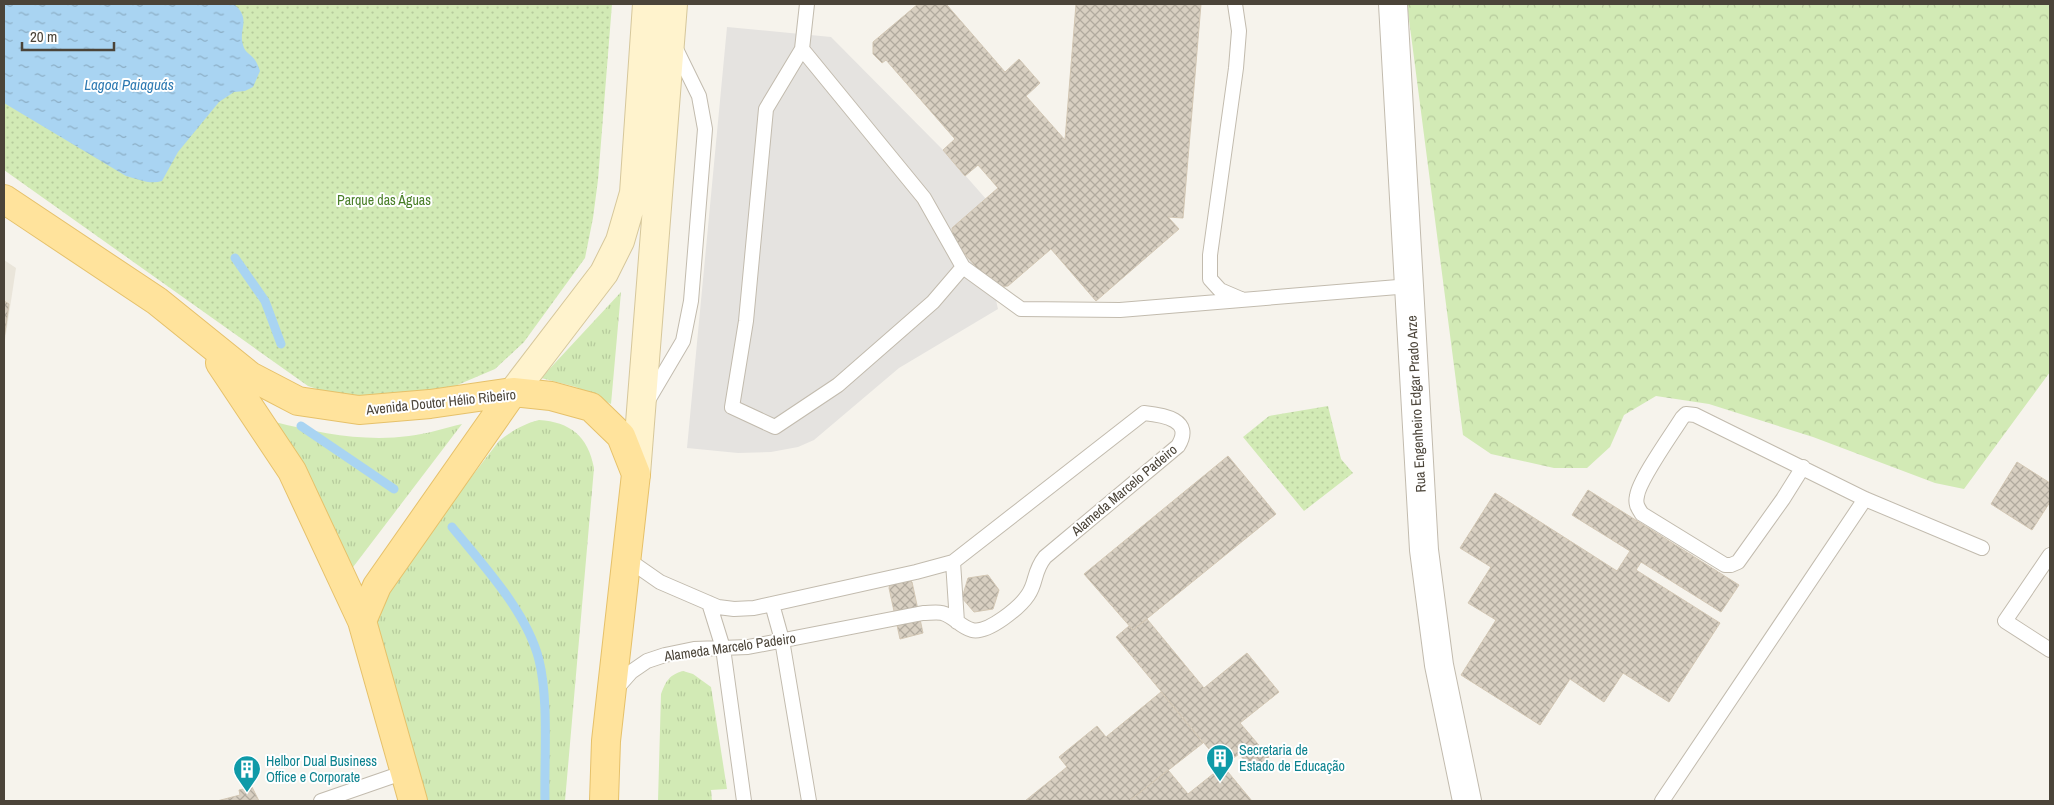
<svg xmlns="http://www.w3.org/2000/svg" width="2054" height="805" viewBox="0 0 2054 805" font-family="'Archivo Narrow',sans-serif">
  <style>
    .residential { fill: #eae5da }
    .grass { fill: url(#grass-tufts) }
    .forest { fill: url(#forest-crowns) }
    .park { fill: url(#park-dots) }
    .parking { fill: #e5e3e0 }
    .water { fill: url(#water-ripples) }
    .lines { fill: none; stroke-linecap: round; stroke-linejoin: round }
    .stream { stroke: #a9d4f2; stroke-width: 9 }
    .building { fill: url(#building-cross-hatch); stroke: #d3c7b4 }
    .lane-casing { stroke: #c2bbae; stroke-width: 16 }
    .street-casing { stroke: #c2bbae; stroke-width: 30 }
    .secondary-casing { stroke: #d6c79b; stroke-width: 30 }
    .primary-casing { stroke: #e6c16a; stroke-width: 30 }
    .lane { stroke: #fff; stroke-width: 14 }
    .street { stroke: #fff; stroke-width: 28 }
    .secondary { stroke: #fff3cd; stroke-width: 28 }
    .primary { stroke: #ffe39c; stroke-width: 28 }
    .labels { text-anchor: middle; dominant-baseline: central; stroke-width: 4; stroke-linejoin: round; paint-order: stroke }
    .park-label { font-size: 14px; fill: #4a7f2a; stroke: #fff }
    .street-label { font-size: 14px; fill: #4b4439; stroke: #fff }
    .culture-label { font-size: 14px; fill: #0d838f; stroke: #fff; text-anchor: start }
    .water-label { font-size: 15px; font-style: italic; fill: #2e7ab2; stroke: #fff }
  </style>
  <defs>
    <pattern id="grass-tufts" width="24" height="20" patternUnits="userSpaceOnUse" patternTransform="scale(1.25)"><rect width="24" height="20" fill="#d2eab5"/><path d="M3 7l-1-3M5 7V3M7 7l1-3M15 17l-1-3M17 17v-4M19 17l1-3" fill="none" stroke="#b6ca9c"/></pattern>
    <pattern id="forest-crowns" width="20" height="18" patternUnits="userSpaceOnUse" patternTransform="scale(1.25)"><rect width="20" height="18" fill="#d2eab5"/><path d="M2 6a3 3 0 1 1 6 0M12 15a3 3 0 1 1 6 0" fill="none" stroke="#b6ca9c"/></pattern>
    <pattern id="park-dots" width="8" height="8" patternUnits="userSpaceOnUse" patternTransform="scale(1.25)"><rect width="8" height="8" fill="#d2eab5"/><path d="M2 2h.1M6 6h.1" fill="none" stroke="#b6ca9c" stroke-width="1.8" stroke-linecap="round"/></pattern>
    <pattern id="water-ripples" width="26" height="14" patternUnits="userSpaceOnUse" patternTransform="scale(1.25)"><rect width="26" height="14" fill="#a9d4f2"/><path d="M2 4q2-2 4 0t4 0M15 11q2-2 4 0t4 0" fill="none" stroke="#8caec5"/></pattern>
    <pattern id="building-cross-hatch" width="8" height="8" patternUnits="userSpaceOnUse" patternTransform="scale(1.25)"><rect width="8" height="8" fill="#d8cfc1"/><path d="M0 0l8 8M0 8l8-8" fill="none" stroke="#b1aa9e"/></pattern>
  </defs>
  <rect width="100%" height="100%" fill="#f6f3ec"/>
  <path class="residential" d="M4,260L16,268L4,347Z"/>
  <path class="grass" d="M621,292L611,404L576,387L541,378Z
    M539,420C570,422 588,436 594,468L565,801H421L372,610L379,597L499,441C512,431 523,424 539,420Z
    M275,422C319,433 364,442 409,436C427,434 445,428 462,424L344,579Z
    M683,671L693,674L711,687L727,789L711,790L712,801H658L661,694C666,681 669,675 683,671Z"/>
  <path class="forest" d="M1407,4H2050V372L1964,489L1935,483L1813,437L1709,404L1656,396L1624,415L1610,447L1587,468H1554L1491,454L1463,435Z"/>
  <path class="park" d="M4,4H612L598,180L593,218L585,258L524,342L495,369L448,389L397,397L338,396L308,386L4,170Z
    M1328,406L1341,459L1353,473L1304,511L1243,437L1269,416Z"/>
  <path class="parking" d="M727,27L831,37L943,150L986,199L952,228L953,240L993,287L998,309L899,368L814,440L798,447L771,452L738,453L687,448Z"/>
  <path class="water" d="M4,4H234C252,20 238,28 243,45C245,53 251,54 255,60C257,63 259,68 260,71L253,87L245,91L234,92L219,102L178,152L162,181C150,185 138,179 126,176L4,103Z"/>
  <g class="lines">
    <path class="stream" d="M235,258L265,301L281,344
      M301,426L394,489
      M452,527C483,565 527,612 539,660C549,700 544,760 545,801"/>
  </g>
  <path class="building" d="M918,4H946L1005,72L1019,59L1040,83L1026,96L1065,140L1076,4H1201L1183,218L1168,217L1179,229L1096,301L1051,249L1008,286L993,287L953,240L952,228L998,188L978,165L965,176L943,150L955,139L886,60L882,63L873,54V42Z
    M4,301L9,304L4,339Z
    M1228,456L1276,514L1133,630L1084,574Z
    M2017,462L2050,483V502L2032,530L1991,504Z
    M1588,490L1739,585L1721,612L1641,562L1636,570L1720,623L1669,702L1623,673L1604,702L1570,679L1540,725L1461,675L1496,620L1468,603L1491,567L1460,548L1495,493L1617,571L1630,551L1572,515Z
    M988,575L999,590L993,609L974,612L962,598L968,578Z
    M908,579L912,582L923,633L900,639L889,588L890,584Z
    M1147,619L1204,688L1247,653L1279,692L1240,723L1269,757L1253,770L1239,754L1223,766L1116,637L1129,626L1133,630Z
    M1161,692L1203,743L1129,801H1025L1067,767L1059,757L1097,726L1106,737Z
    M1223,766L1252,801H1129L1168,770L1188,794Z
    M252,787L259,801H217L240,795L239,790Z"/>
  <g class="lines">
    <g class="lane-casing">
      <path id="lane" d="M807,4L802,49L924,198L963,267L1021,309L1120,310L1410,286
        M1235,4L1239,31L1236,68L1210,255V279L1220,290L1241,299
        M802,49L766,109L746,321L732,407L775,427L838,385L933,302L963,267
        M647,402L683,341L691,301L705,129L699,96L674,45
        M1803,467L1783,499L1738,562L1731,565H1725L1642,514C1638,508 1635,504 1637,496C1639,480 1672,434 1682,418L1686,414L1695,415L1865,499L1982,548
        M2050,555L2005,621L2050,650
        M953,562L957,622
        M709,603L723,648L744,801
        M772,604L782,640L809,801
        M616,689L631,672L647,661L665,655L694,649L748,647L923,613C929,613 937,612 942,613C954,616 960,627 972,630C988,634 1020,607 1028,595C1037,582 1033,572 1045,557L1178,446C1194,420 1164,415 1144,413L953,562L916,572L754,608L734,609L718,607L660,582L627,559
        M321,801L405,772
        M1662,801L1865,499"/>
    </g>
    <g class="street-casing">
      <path id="street" d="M1393,4L1424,550L1439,665L1467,801"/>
    </g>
    <g class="secondary-casing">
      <path id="secondary" d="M513,392L604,273L620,241L634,193L647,4
        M636,474L673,4"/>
    </g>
    <g class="primary-casing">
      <path id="primary" d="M4,199L157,301L250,376L298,401L359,410L430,404L513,392L551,396L591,407L621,436L636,474L606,741L604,801
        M220,363L292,471L362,621L413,801
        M362,621L377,586L513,392"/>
    </g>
    <use href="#lane" class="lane"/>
    <use href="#street" class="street"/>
    <use href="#secondary" class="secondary"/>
    <use href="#primary" class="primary"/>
  </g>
  <defs>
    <g id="building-pin" transform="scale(1.4375)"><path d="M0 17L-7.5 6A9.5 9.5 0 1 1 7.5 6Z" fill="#0f9aa8" stroke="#fff"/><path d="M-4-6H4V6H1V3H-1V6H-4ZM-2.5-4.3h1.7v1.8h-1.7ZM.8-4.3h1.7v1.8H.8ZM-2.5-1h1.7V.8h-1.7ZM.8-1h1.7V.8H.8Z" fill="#fff"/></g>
  </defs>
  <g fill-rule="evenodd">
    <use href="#building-pin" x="1220" y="758"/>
    <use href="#building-pin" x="247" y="769"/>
  </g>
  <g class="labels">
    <g class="park-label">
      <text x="384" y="200">Parque das Águas</text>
    </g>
    <g class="street-label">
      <text transform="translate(441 402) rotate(-6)">Avenida Doutor Hélio Ribeiro</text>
      <text transform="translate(1416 404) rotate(-93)">Rua Engenheiro Edgar Prado Arze</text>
      <text transform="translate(1124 490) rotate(-40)">Alameda Marcelo Padeiro</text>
      <text transform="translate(730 647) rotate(-8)">Alameda Marcelo Padeiro</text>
    </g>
    <g class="culture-label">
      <text x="1239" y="750">Secretaria de<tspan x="1239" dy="16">Estado de Educação</tspan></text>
      <text x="266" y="761">Helbor Dual Business<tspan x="266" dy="16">Office e Corporate</tspan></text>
    </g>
    <g class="water-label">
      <text x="129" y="84">Lagoa Paiaguás</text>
    </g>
  </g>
  <rect width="2054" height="805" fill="none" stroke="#4b4439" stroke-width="10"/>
  <path d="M22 42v8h92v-8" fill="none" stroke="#4b4439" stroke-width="2.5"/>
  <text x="30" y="42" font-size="15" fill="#4b4439" stroke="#ffffff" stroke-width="4" paint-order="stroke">20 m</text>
</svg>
